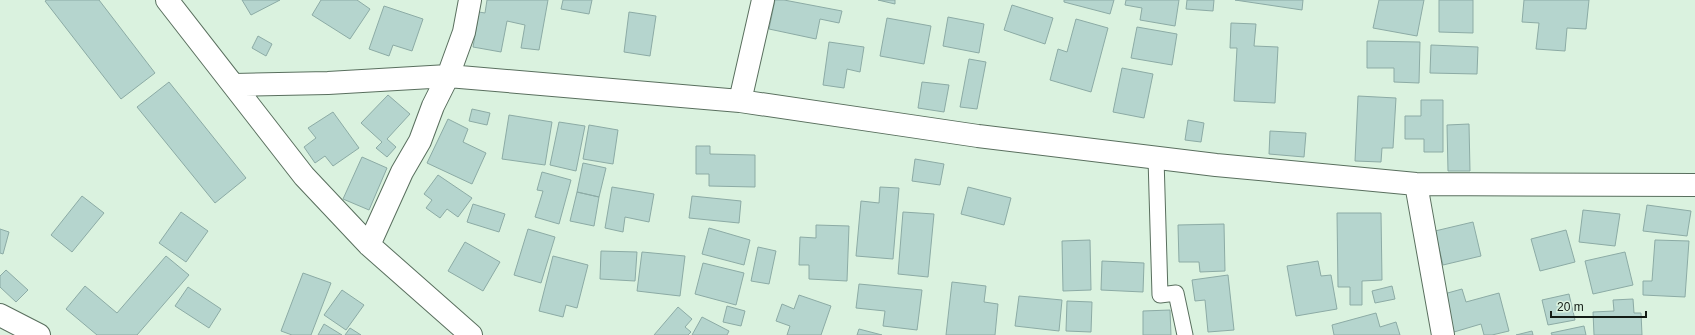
<svg xmlns="http://www.w3.org/2000/svg" width="1695" height="335" viewBox="0 0 1695 335" font-family="Arial,sans-serif">
  <style>
    .building { fill: #b5d5ce; stroke: #8caba5 }
    .lines { fill: none; stroke-linecap: round; stroke-linejoin: round }
    .lane-casing { stroke: #596f5e; stroke-width: 17 }
    .street-casing { stroke: #596f5e; stroke-width: 24 }
    .lane { stroke: #fff; stroke-width: 15 }
    .street { stroke: #fff; stroke-width: 22 }
  </style>
  <rect width="100%" height="100%" fill="#daf2df"/>
  <path class="building" d="M47,0H99L155,73L121,99L45,1Z
    M242,0H280L251,15Z
    M321,0H357L370,9L350,39L312,15Z
    M487,0H548L539,50L521,48L525,25L507,21L501,52L473,47L479,12L485,13Z
    M563,0H592L589,14L561,9Z
    M775,0H784L842,11L839,23L820,19L816,39L769,29Z
    M878,0H895V4Z
    M1064,0H1114L1110,14L1064,2Z
    M1126,0H1179L1175,26L1140,20L1142,8L1125,5Z
    M1187,0H1214L1213,11L1186,9Z
    M1235,0H1303L1302,10Z
    M1379,0H1424L1417,36L1373,28Z
    M1439,0H1473V33L1439,32Z
    M1524,0H1589L1586,29L1567,28L1565,51L1536,49L1539,23L1522,22Z
    M1012,5L1053,18L1045,44L1004,30Z
    M384,6L423,19L412,51L393,45L389,56L369,49Z
    M629,12L656,16L650,56L624,52Z
    M948,17L984,24L979,53L943,46Z
    M887,18L931,26L924,64L880,56Z
    M1076,19L1108,28L1091,92L1050,80L1058,49L1067,52Z
    M1231,23L1256,24L1254,46L1278,47L1275,103L1234,101L1237,48H1230Z
    M1137,27L1177,34L1172,65L1131,58Z
    M258,36L272,44L266,56L252,48Z
    M1367,41L1420,42L1419,83L1394,82V68H1367Z
    M829,42L864,47L860,72L847,69L844,88L823,85Z
    M1431,45L1478,47L1477,74L1430,73Z
    M969,59L986,62L977,109L960,107Z
    M1122,68L1153,74L1144,118L1113,112Z
    M169,82L246,178L215,203L137,107Z
    M922,82L949,85L944,112L918,108Z
    M388,95L410,114L387,139L396,147L387,157L376,148L382,142L361,123Z
    M1358,96L1396,98L1393,148H1382L1381,162L1355,161Z
    M1421,100H1443V152H1424V139H1405V116H1421Z
    M472,109L490,113L487,125L469,121Z
    M333,112L359,148L333,166L325,156L315,163L304,147L316,138L308,128Z
    M509,115L552,122L545,165L502,159Z
    M448,119L468,129L463,142L486,153L472,184L427,163Z
    M1188,120L1204,123L1201,142L1185,140Z
    M559,122L585,126L576,171L550,165Z
    M1469,124L1470,171H1448L1447,125Z
    M589,125L618,130L613,164L583,159Z
    M1270,131L1306,133L1304,157L1269,154Z
    M696,146H710V154L755,155V187L709,186V174H696Z
    M362,157L387,168L369,210L343,199Z
    M915,159L944,164L940,185L912,181Z
    M583,163L606,168L599,197L577,192Z
    M542,172L571,180L559,224L535,217L543,191L537,190Z
    M438,175L472,198L458,217L447,209L440,218L426,208L432,200L424,194Z
    M612,187L654,194L649,222L625,217L623,232L605,228Z
    M880,187L899,188L893,259L856,256L861,201L879,203Z
    M968,187L1011,198L1004,225L961,214Z
    M577,192L599,197L594,226L570,221Z
    M82,196L104,213L72,252L51,235Z
    M692,196L741,201L739,223L689,218Z
    M473,204L505,214L499,232L467,222Z
    M1647,205L1691,211L1687,236L1643,231Z
    M1583,210L1620,214L1615,246L1579,242Z
    M181,212L208,231L186,262L159,243Z
    M903,212L934,214L928,277L898,274Z
    M1337,213H1381L1382,280L1362,281V305H1350V287H1338Z
    M1473,222L1481,256L1443,265L1435,231Z
    M1224,224L1225,271L1200,272L1199,262H1179L1178,225Z
    M816,225L849,226L847,281L809,279V265H799L800,237L816,238Z
    M709,228L750,240L744,265L702,254Z
    M0,229L9,232L3,254L0,253Z
    M528,229L555,237L541,283L514,275Z
    M1566,230L1575,262L1540,271L1531,239Z
    M1090,240L1091,290L1063,291L1062,241Z
    M1655,240L1689,241L1685,297L1643,295V281H1652Z
    M465,242L500,262L483,291L448,271Z
    M758,247L776,251L769,284L751,281Z
    M601,251L637,252L635,281L600,279Z
    M642,252L685,256L680,296L637,291Z
    M1625,252L1633,285L1593,294L1585,261Z
    M166,256L189,275L137,335H97L66,309L85,286L117,313Z
    M553,256L588,265L577,308L566,305L563,317L539,311Z
    M1102,261L1144,263L1143,292L1101,290Z
    M1318,261L1321,276L1331,275L1337,309L1296,316L1287,266Z
    M703,263L744,273L736,305L695,294Z
    M6,270L28,290L16,302L0,287V276Z
    M303,273L331,283L311,335H292L281,331Z
    M1228,275L1234,330L1208,332L1205,300L1195,301L1192,280Z
    M952,282L986,286L984,302L998,304L995,335H946Z
    M859,284L922,290L917,330L883,326L885,311L856,308Z
    M1392,286L1395,299L1375,303L1372,291Z
    M188,287L221,309L209,328L175,306Z
    M1462,289L1466,302L1499,293L1509,331L1492,335H1484L1481,324L1454,332L1444,294Z
    M342,290L364,305L346,330L324,315Z
    M1569,294L1575,320L1548,325L1542,300Z
    M799,295L831,306L821,335H787L790,326L776,321L782,304L794,309Z
    M1019,296L1062,300L1059,331L1015,326Z
    M1633,299L1634,313H1641L1642,335H1594L1593,312L1614,311L1613,300Z
    M1067,301L1092,302L1091,332L1066,331Z
    M727,306L745,311L741,326L723,322Z
    M678,307L692,319L685,327L691,332L688,335H654Z
    M1170,310L1171,335H1143V311Z
    M1376,313L1380,327L1396,322L1400,335H1334L1332,325Z
    M702,317L729,331L727,335H692Z
    M324,324L342,335H318Z
    M1584,326L1586,335H1552L1551,333Z
    M350,328L361,335H345Z
    M859,329L882,335H857Z
    M1532,331L1533,335H1516Z"/>
  <g class="lines">
    <g class="lane-casing">
      <path id="lane" d="M1156,158L1160,295L1176,293L1185,335"/>
    </g>
    <g class="street-casing">
      <path id="street" d="M167,0L304,176L369,245L471,335
        M234,85L328,83L448,76L740,101L978,136L1216,165L1416,184L1695,185
        M740,101L763,0
        M1416,184L1443,335
        M369,245L402,172L420,141L433,106L448,76L464,32L470,0
        M0,315L39,335"/>
    </g>
    <use href="#lane" class="lane"/>
    <use href="#street" class="street"/>
  </g>
  <path d="M1551 311v6h95v-6" fill="none" stroke="#121b14" stroke-width="2"/>
  <text x="1557" y="311" font-size="12" fill="#121b14" stroke="#daf2df" stroke-width="3" paint-order="stroke">20 m</text>
</svg>
